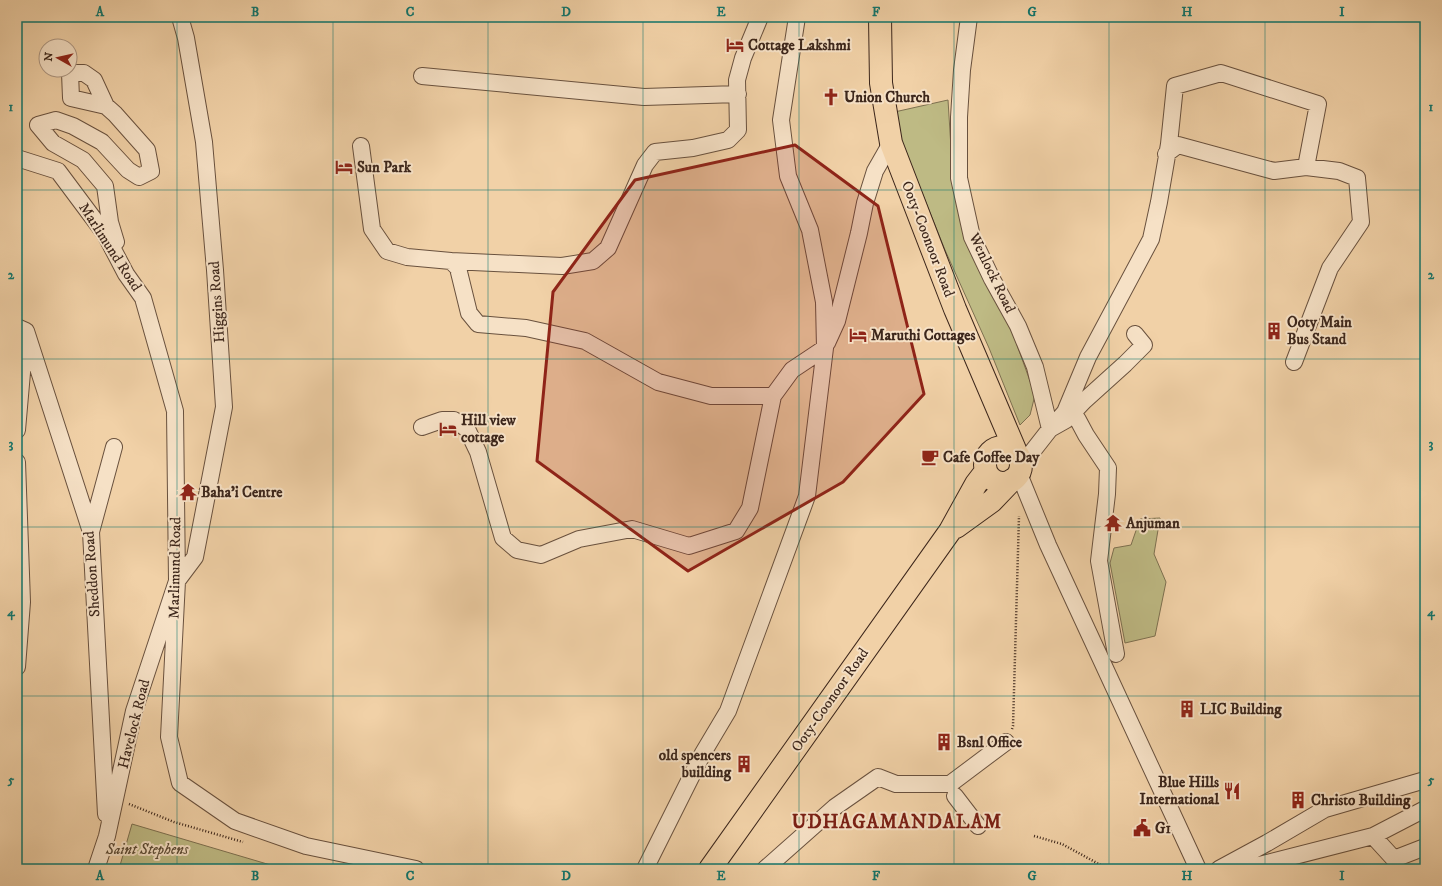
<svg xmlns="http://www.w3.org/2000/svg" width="1442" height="886" viewBox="0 0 1442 886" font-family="'IM FELL DW Pica',serif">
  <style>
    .green { fill: #beba84; stroke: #7d7050 }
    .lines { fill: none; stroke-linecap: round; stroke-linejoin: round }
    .minor-casing { stroke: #69513e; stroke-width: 18 }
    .highway-casing { stroke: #3c261b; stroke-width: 24 }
    .path { stroke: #3c261b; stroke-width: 2.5; stroke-dasharray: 1 2; stroke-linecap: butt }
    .minor { stroke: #f6e1c6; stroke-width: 16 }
    .highway { stroke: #f1d1a7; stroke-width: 22 }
    .marked { fill: #8f2418; fill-opacity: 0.2; stroke: #8f2418; stroke-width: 3; stroke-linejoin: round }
    .grid { fill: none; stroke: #0f766e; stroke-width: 1; stroke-opacity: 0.55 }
    .labels { text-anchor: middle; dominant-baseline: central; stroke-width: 4; stroke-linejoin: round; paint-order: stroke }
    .poi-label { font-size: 15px; font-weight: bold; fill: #3c261b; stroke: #f6e1c6; text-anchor: start }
    .street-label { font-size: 15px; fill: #3c261b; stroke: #f6e1c6 }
    .park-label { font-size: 15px; font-style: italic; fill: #5c4b35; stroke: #f6e1c6 }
    .district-label { font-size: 19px; font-weight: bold; letter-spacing: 1px; fill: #7a1f14; stroke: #f6e1c6 }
    .neatline { fill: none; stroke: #0f766e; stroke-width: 1.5 }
    .grid-label { font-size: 13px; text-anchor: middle; font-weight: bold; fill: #0f766e }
  </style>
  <rect width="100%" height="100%" fill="#f1d1a7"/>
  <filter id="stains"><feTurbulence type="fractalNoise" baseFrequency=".005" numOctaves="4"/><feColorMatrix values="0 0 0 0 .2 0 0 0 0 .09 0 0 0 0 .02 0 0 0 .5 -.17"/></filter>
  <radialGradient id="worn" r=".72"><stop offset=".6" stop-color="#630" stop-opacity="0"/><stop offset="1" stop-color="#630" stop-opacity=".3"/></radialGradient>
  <path class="green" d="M948,100L952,164L1035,395L1030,415L1020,425L989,348L945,250L890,113Z
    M1160,518L1154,554L1166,582L1155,636L1125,643L1110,563L1114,548L1131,545L1140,519Z
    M132,824L284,869H119Z"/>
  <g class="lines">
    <g class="minor-casing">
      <path id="minor" d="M797,17L781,120L788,176L810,230L824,302L825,348
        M969,17L962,70L959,117V178L972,237L992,279L1018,326L1035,367L1050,429L1066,420L1084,401L1125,364L1144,345L1135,334
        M422,76L644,97L738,94
        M106,106L94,80L84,73H70L71,98L106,106L115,114L147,150L151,171L139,177L128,170L102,142L73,126L56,120L38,125L53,143L83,160L105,186L110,222L116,242
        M361,146L372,229L387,251L407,257L451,261L458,268L469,313L478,324L526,328L585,341L658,382L711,396H773
        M1166,154L1178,145L1274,171L1306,167L1339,171L1357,178L1361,222L1330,268L1294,362
        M17,158L58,171L105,234L126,274L143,298L175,411L177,581L169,737L180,783L235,821L306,846L416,869
        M451,261L562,266L593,261L608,248L645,165L655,152L693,148L728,140L738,130L737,80L743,58L760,17
        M17,327L26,331L91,532L106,814
        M827,343L837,321L859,233L865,203L875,171L891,143
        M1073,413L1078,420L1086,435L1108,468L1107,494L1099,561L1116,654
        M422,427L442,420H454L467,429L478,452L503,538L517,550L541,555L579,539L632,529L689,546L736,531L750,508L773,396L792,370L825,348L807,496L728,711L703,753L645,869
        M17,430L25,338
        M17,462L22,602L17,667
        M1021,466L1050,429L1065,412L1088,357L1151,239L1159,202L1169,144L1175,86L1221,73L1318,104L1306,167
        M1019,474L1048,545L1198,869
        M91,532L114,447
        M955,796L978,826
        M1373,836L1394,859L1425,847
        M96,869L107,836L134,711L177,581L195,557L224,407L215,270L204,142L186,38L180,17
        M765,869L835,807L878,777L896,784H950L1006,742
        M1219,869L1267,843L1325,809L1425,780
        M1244,869L1373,836L1425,809"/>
    </g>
    <g class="highway-casing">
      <path id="highway" d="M880,17L881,83L891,143L955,309L1016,452
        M985 465a18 18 0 1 1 36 0a18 18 0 1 1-36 0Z
        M956,527L992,501L1012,480
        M710,869L950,531L976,484L986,471"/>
    </g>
    <path class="path" d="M1012,729L1013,726L1019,516
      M129,804L174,822L243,842
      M1034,836L1062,844L1108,869"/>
    <use href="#minor" class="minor"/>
    <use href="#highway" class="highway"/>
  </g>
  <path class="marked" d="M795,145L878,206L924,394L843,482L688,571L537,461L553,292L635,180Z"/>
  <path class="grid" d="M177,17V869M333,17V869M488,17V869M643,17V869M799,17V869M954,17V869M1109,17V869M1265,17V869M17,190H1425M17,359H1425M17,527H1425M17,696H1425"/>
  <defs>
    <g id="hotel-bare" transform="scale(1.38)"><path d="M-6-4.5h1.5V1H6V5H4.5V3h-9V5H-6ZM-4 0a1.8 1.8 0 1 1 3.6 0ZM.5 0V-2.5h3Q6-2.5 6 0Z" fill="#8f2418" stroke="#f6e1c6" stroke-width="2.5" paint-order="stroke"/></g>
    <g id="church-bare" transform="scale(1.38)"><path d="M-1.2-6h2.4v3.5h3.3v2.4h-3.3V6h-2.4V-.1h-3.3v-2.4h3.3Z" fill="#8f2418" stroke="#f6e1c6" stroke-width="2.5" paint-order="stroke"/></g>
    <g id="building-bare" transform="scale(1.38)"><path d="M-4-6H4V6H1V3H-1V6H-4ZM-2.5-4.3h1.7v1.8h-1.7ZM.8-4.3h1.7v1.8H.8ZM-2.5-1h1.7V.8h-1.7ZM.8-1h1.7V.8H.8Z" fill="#8f2418" stroke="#f6e1c6" stroke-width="2.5" paint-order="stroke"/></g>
    <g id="cafe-bare" transform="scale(1.38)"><path d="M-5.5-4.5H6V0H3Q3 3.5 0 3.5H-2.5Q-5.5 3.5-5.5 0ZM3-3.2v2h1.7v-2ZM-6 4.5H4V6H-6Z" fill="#8f2418" stroke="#f6e1c6" stroke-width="2.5" paint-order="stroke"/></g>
    <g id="temple-bare" transform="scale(1.38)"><path d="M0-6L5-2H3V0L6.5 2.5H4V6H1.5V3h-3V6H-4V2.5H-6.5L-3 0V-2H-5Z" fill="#8f2418" stroke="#f6e1c6" stroke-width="2.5" paint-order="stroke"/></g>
    <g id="restaurant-bare" transform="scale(1.38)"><path d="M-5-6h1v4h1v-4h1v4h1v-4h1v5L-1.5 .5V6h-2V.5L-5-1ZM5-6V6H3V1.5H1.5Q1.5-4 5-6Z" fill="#8f2418" stroke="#f6e1c6" stroke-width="2.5" paint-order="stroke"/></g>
    <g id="civic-bare" transform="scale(1.38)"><path d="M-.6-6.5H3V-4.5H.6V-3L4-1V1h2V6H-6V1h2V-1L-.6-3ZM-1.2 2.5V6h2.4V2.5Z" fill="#8f2418" stroke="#f6e1c6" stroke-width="2.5" paint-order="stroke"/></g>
  </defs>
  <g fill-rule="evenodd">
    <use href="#hotel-bare" x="735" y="45"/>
    <use href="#church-bare" x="831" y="97"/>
    <use href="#hotel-bare" x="344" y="167"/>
    <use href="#building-bare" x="1274" y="331"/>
    <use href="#hotel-bare" x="858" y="335"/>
    <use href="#hotel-bare" x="448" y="429"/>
    <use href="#cafe-bare" x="930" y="457"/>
    <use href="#temple-bare" x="188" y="492"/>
    <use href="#temple-bare" x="1113" y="523"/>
    <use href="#building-bare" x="1187" y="709"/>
    <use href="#building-bare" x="944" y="742"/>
    <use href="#building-bare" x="744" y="764"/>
    <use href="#restaurant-bare" x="1232" y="791"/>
    <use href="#building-bare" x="1298" y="800"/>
    <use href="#civic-bare" x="1142" y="828"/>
  </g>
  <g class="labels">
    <g class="poi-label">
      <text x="748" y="45">Cottage Lakshmi</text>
      <text x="844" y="97">Union Church</text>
      <text x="357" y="167">Sun Park</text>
      <text x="1287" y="322">Ooty Main<tspan x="1287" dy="17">Bus Stand</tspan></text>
      <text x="871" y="335">Maruthi Cottages</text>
      <text x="461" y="420">Hill view<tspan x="461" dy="17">cottage</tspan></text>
      <text x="943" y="457">Cafe Coffee Day</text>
      <text x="201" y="492">Baha'i Centre</text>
      <text x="1126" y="523">Anjuman</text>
      <text x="1200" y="709">LIC Building</text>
      <text x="957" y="742">Bsnl Office</text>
      <text x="731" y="755" text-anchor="end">old spencers<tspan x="731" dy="17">building</tspan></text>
      <text x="1219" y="782" text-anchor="end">Blue Hills<tspan x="1219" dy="17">International</tspan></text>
      <text x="1311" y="800">Christo Building</text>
      <text x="1155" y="828">G1</text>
    </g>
    <g class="street-label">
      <text transform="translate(928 239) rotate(69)">Ooty-Coonoor Road</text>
      <text transform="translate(110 247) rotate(57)">Marlimund Road</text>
      <text transform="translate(992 273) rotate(64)">Wenlock Road</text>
      <text transform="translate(217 302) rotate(-94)">Higgins Road</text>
      <text transform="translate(175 568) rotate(-89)">Marlimund Road</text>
      <text transform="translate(92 574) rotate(-94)">Sheddon Road</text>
      <text transform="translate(830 700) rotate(-55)">Ooty-Coonoor Road</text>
      <text transform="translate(134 724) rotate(-76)">Havelock Road</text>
    </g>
    <g class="park-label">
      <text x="147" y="849">Saint Stephens</text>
    </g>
    <g class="district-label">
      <text x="897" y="822">UDHAGAMANDALAM</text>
    </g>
  </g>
  <rect width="1442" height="886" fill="none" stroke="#f1d1a7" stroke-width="44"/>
  <g transform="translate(58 58) rotate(278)"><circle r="19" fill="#f6e1c6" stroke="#ac9682"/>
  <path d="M0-3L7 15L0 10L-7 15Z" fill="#8f2418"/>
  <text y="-6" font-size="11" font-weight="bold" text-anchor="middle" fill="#3c261b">N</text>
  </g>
  <rect x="22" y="22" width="1398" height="842" class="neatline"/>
  <g class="grid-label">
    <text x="100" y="16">A</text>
    <text x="255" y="16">B</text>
    <text x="410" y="16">C</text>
    <text x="566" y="16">D</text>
    <text x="721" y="16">E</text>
    <text x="876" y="16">F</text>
    <text x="1032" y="16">G</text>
    <text x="1187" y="16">H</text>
    <text x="1342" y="16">I</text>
    <text x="11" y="111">1</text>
    <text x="1431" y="111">1</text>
    <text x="11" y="279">2</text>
    <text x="1431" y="279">2</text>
    <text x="11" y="448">3</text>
    <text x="1431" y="448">3</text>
    <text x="11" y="616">4</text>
    <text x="1431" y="616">4</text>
    <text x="11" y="784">5</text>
    <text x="1431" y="784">5</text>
    <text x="100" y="880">A</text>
    <text x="255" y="880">B</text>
    <text x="410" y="880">C</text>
    <text x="566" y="880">D</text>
    <text x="721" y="880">E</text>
    <text x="876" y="880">F</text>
    <text x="1032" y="880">G</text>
    <text x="1187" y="880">H</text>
    <text x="1342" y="880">I</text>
  </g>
  <rect width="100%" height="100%" filter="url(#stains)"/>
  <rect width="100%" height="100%" fill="url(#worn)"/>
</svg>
